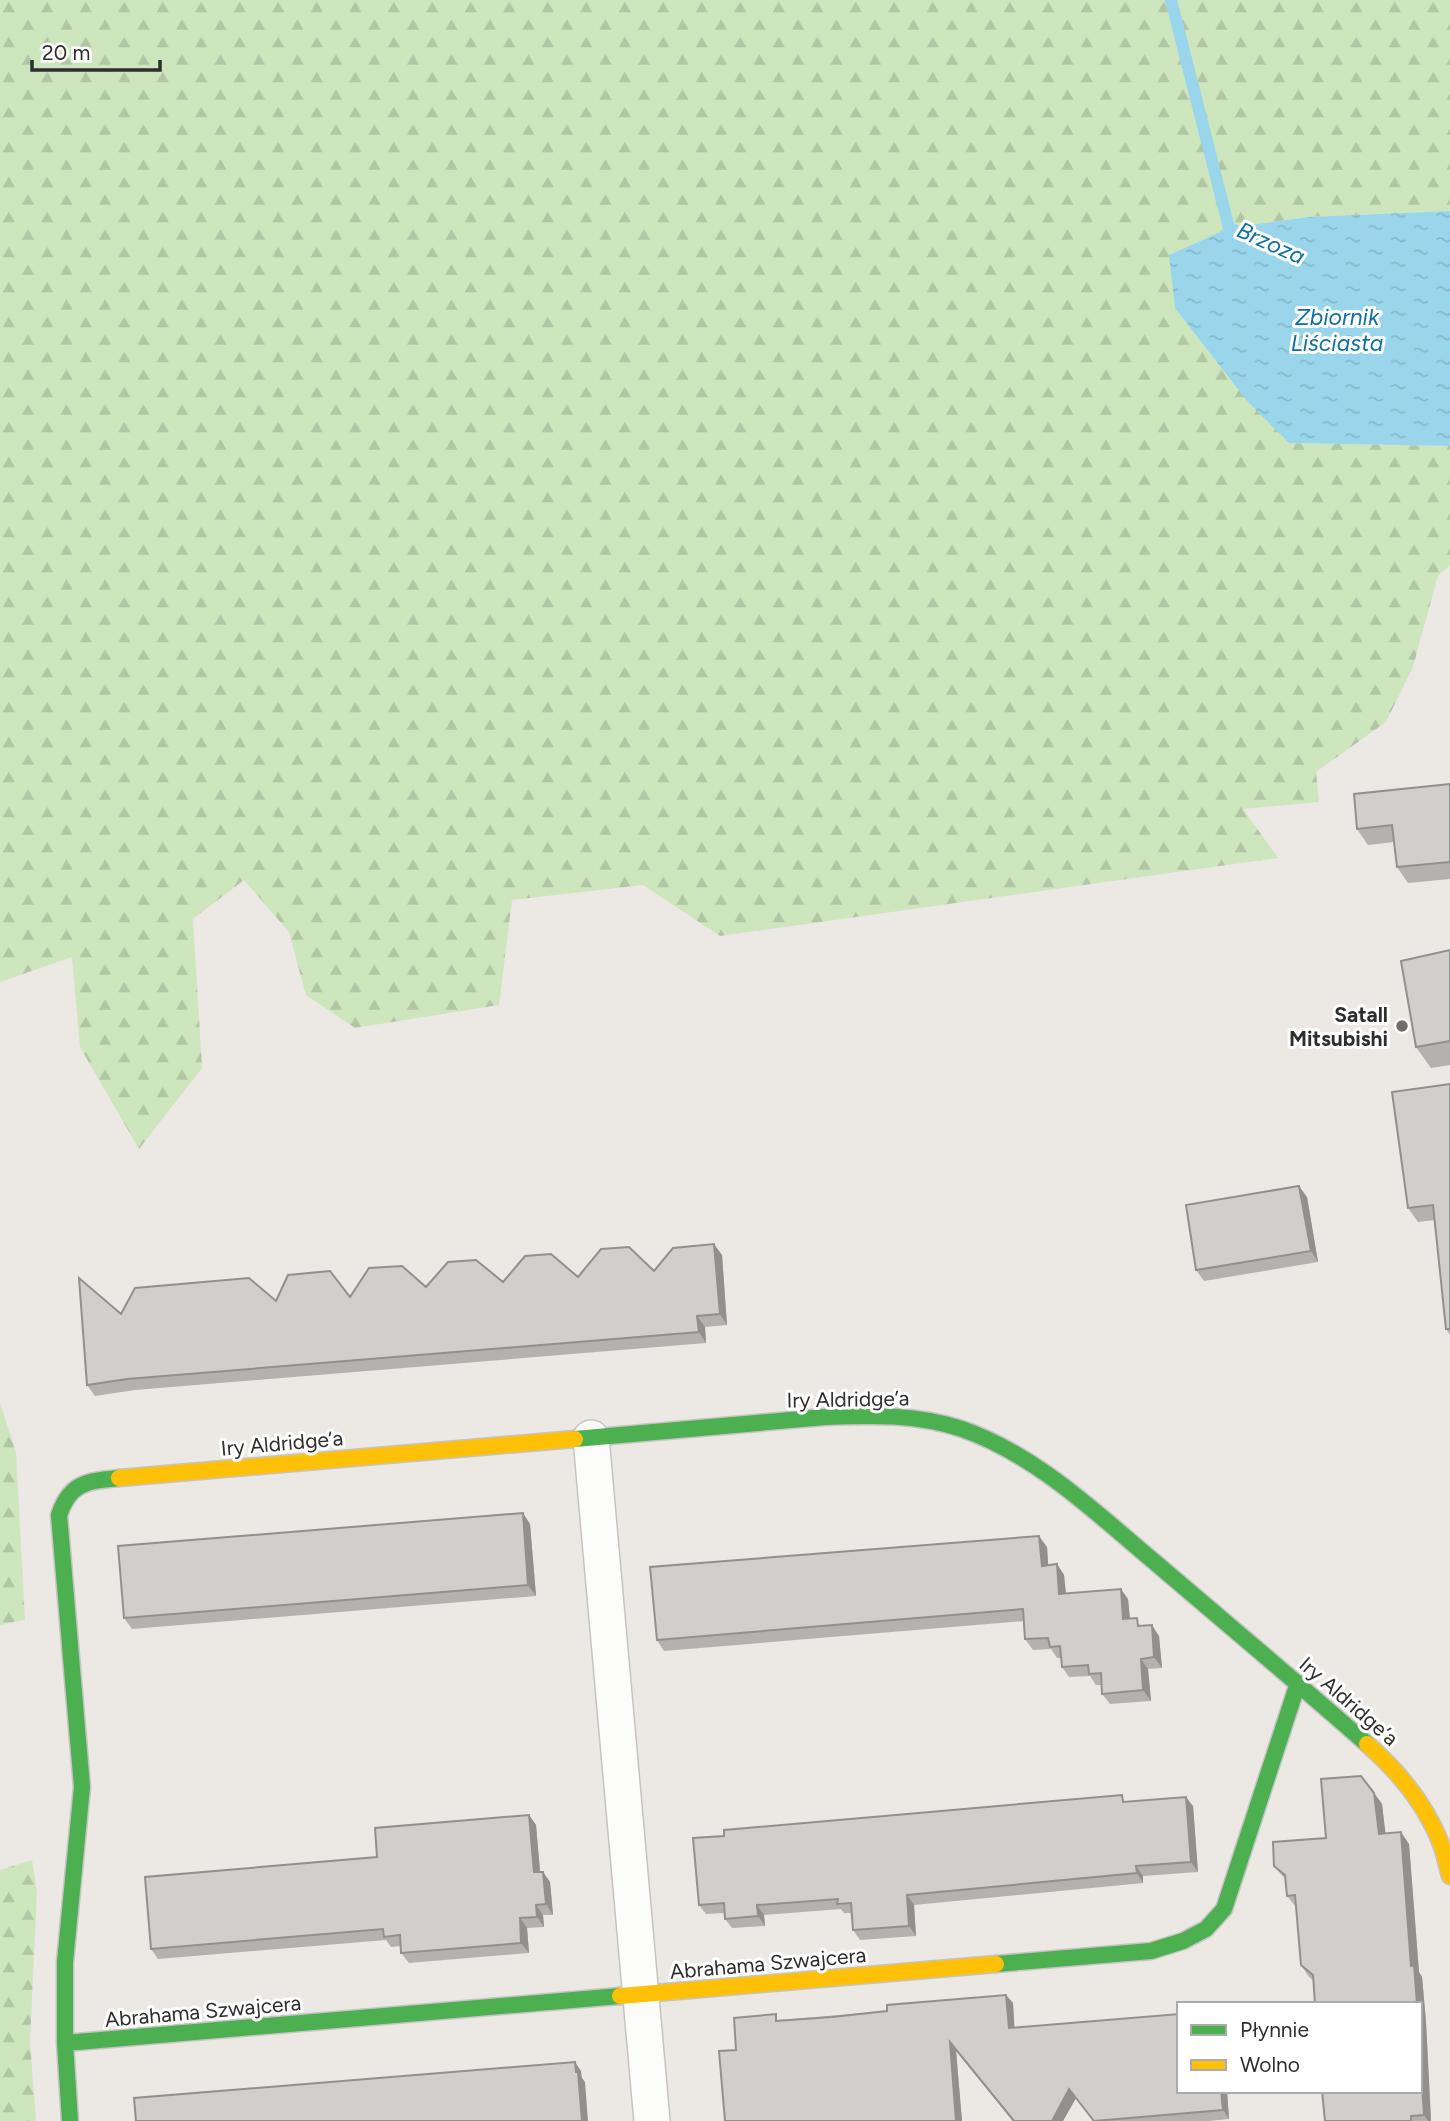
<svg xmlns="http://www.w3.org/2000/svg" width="1450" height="2121" viewBox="0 0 1450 2121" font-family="Figtree,sans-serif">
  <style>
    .forest { fill: url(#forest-firs) }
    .water { fill: url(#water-ripples) }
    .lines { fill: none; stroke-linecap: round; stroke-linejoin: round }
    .stream { stroke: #99d6ec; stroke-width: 12 }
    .street-casing { stroke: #c5c4c5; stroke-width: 38 }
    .fast-casing { stroke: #c5c4c5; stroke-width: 19 }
    .slow-casing { stroke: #c5c4c5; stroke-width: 19 }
    .street { stroke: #fcfcfb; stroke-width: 35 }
    .fast { stroke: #4caf50; stroke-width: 16 }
    .slow { stroke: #ffc107; stroke-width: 16 }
    .wall { fill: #b4b1af }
    .shaded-wall { fill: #92908e }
    .building { fill: #d1cecb; stroke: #92908e; stroke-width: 2 }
    .poi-dot { fill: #706f6e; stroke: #fff; stroke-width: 2.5 }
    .labels { text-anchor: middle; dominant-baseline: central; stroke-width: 6; stroke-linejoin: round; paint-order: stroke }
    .poi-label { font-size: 21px; font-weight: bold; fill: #2e2e2e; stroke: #fff; text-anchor: end }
    .street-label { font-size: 21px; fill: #2e2e2e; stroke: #fff }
    .water-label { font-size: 23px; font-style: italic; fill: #0d6fa3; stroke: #fff }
  </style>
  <defs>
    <pattern id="forest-firs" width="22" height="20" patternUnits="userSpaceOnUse" patternTransform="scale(1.75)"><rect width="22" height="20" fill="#cee6be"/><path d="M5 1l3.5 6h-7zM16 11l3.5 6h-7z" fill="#b1c6a4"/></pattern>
    <pattern id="water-ripples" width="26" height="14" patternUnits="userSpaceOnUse" patternTransform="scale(1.75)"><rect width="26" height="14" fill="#99d6ec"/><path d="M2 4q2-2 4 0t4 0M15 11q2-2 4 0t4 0" fill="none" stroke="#84b8cb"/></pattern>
  </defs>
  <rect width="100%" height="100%" fill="#ece8e4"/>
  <path class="forest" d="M0,0H1450V211L1308,217L1229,228L1169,255L1289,443L1450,446V566L1438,575L1413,667L1386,722L1316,772L1319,802L1243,809L1278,858L720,936L643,885L512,900L499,1005L355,1028L306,995L289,932L244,880L193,919L202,1068L139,1149L80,1047L72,957L0,982Z
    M0,1403L16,1452L25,1620L0,1625Z
    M32,1860L37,1891L30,2042L36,2121H0V1870Z"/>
  <path class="water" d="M1450,211V446L1289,443L1248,402L1175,308L1169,255L1229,228L1308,217Z"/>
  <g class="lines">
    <path class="stream" d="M1171,0L1229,228L1242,233"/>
    <g class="street-casing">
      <path id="street" d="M591,1438L652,2121"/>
    </g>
    <g class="fast-casing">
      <path id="fast" d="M575,1439L825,1417C871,1415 917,1414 962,1429C1037,1455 1097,1514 1157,1564C1227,1624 1298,1683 1367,1744
        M996,1964L1151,1951L1183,1941L1206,1929L1224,1909L1298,1683
        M65,2043L620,1996
        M70,2121L65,2043V1962L82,1787L59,1515C70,1482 88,1481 119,1478"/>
    </g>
    <g class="slow-casing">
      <path id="slow" d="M119,1478L575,1439
        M1367,1744C1398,1771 1426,1805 1441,1844C1445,1854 1447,1866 1450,1876
        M620,1996L996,1964"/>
    </g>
    <use href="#street" class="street"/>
    <use href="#fast" class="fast"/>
    <use href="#slow" class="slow"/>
  </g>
  <path class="wall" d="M1450,784V879L1408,883L1397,867L1394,842L1368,845L1357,829Z
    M1450,950V1065L1431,1068L1416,1047Z
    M1450,1084V1335L1446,1329L1435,1220L1418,1222L1408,1208Z
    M1307,1197L1318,1262L1204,1281L1196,1270Z
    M722,1255L727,1325L705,1327L706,1343L135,1390L95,1396L87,1385L121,1314L276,1301L350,1297L426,1287L654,1271Z
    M530,1524L536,1596L132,1629L124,1618Z
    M1047,1547L1048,1565L1057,1564L1064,1575L1066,1593L1128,1599L1130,1619L1159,1636L1162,1668L1148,1669L1151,1701L1110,1704L1102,1694V1685H1096L1090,1676L1069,1677L1062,1667L1061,1658H1057L1051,1649L1033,1650L1025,1639L1024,1621L664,1651L657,1640Z
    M1374,1793L1382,1804L1385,1833L1409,1844L1419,1972L1422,1977L1426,2022L1431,2121H1325L1313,1980L1309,1977L1301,1965L1296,1907L1287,1896L1286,1880L1274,1866L1326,1838Z
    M1126,1801L1193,1806L1198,1872L1143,1876V1883L914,1905L916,1936L860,1940L853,1930L852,1913H844L841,1909L764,1915L765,1926L732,1928L725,1919V1913L706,1914L699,1905Z
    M529,1815L536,1825L540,1872H543L550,1882L553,1915H543L544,1927L527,1928L529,1953L409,1963L401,1953V1946L391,1947L386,1940L158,1959L151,1949L377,1857Z
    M1006,1995L1013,2003L1014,2028L1227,2091L1229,2119L1209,2121H1093L1076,2098L1063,2121H1013L956,2051L962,2121H725L736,2050L780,2020L887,2011Z"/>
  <path class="shaded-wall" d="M1299,1186L1307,1197L1318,1262L1311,1251Z
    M714,1244L722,1255L727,1325L720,1314Z
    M697,1316L705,1327L706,1343L699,1332Z
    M523,1513L530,1524L536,1596L528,1585Z
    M1039,1536L1047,1547L1049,1577L1042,1566Z
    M1057,1564L1064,1575L1067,1605L1059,1594Z
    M1121,1589L1128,1599L1131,1630L1123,1619Z
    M1152,1625L1159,1636L1162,1668L1154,1657Z
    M1141,1659L1148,1669L1151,1701L1143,1690Z
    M1374,1793L1382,1804L1387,1846L1379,1834Z
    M1186,1797L1193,1806L1198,1872L1191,1862Z
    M529,1815L536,1825L541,1882L534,1872Z
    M1401,1832L1409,1844L1419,1972L1422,1977L1426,2022L1431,2121H1428L1424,2115L1420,2056V2004H1417L1411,1966Z
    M1136,1866L1143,1876V1883L1137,1873Z
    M543,1872L550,1882L553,1915L546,1904Z
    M907,1895L914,1905L916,1936L909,1926Z
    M536,1905L543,1915L544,1927L537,1917Z
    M757,1905L764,1915L765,1926L758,1916Z
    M520,1918L527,1928L529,1953L521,1943Z
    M1006,1995L1013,2003L1015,2037L1009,2028Z
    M950,2042L956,2051L962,2121H956Z
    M575,2062L581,2071L582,2078L585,2082L588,2121H582Z
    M1069,2089L1076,2098L1063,2121H1052Z
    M1221,2091H1227L1229,2119L1223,2110Z"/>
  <path class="building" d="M1450,784V862L1397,867L1392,825L1357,829L1354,794Z
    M1450,950V1041L1416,1047L1401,961Z
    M1450,1084V1329H1446L1433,1205L1408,1208L1392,1092Z
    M1299,1186L1311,1251L1196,1270L1186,1205Z
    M714,1244L720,1314L697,1316L699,1332L127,1379L87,1385L79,1278L121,1314L135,1288L249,1278L276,1301L288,1275L330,1271L350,1297L369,1268L402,1266L426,1287L448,1262L476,1260L503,1282L525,1256L551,1254L578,1277L601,1249L629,1247L654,1271L673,1248Z
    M523,1513L528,1585L124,1618L118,1546Z
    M1039,1536L1042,1566L1057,1564L1059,1594L1121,1589L1123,1619L1137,1618L1138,1626L1152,1625L1154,1657L1141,1659L1143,1690L1102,1694L1101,1673L1089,1674L1088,1665L1062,1667L1060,1646L1050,1647L1048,1638L1025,1639L1023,1609L657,1640L650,1567Z
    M1361,1776L1374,1793L1379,1834L1401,1832L1411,1966L1414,1965L1417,2004H1315L1313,1975L1301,1965L1295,1895L1287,1896L1285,1875L1274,1866L1273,1842L1326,1838L1321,1779Z
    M1122,1795L1123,1802L1186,1797L1191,1862L1136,1866L1137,1873L907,1895L909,1926L853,1930L851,1903L837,1904L838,1899L757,1905L758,1916L725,1919L724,1903L699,1905L693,1838L724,1836V1830Z
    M529,1815L534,1872H543L546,1904L536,1905L537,1917L520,1918L521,1943L401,1953L400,1935L384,1937L383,1929L151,1949L145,1877L377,1857L375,1828Z
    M1006,1995L1009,2028L1179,2014V2091H1221L1223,2110L1094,2121L1069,2089L1052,2121H1014L950,2042L956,2121H725L719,2051L736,2050L734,2018L776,2014V2021L832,2017L887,2011V2005Z
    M1420,2056L1424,2115L1411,2116V2121H1325L1322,2091H1420Z
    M575,2062L576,2072H578L582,2121H136L134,2098Z"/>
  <circle class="poi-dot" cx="1402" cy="1026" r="7"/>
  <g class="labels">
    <g class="poi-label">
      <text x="1388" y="1014">Satall<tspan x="1388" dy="24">Mitsubishi</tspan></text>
    </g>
    <g class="street-label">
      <text transform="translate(848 1399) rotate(-1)">Iry Aldridge’a</text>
      <text transform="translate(282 1443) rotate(-5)">Iry Aldridge’a</text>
      <text transform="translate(1349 1701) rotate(41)">Iry Aldridge’a</text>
      <text transform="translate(768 1963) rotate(-5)">Abrahama Szwajcera</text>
      <text transform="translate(203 2011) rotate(-5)">Abrahama Szwajcera</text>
    </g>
    <g class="water-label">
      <text transform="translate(1271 243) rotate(24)">Brzoza</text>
      <text x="1337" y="317">Zbiornik<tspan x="1337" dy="26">Liściasta</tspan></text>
    </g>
  </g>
  <rect x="1177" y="2002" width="245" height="91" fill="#ffffff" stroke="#ababab" stroke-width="2"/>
  <rect x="1191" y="2025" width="35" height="10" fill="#4caf50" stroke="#ababab" stroke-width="2"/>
  <text x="1240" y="2037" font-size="21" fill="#2e2e2e">Płynnie</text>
  <rect x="1191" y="2060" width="35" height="10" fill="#ffc107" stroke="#ababab" stroke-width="2"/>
  <text x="1240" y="2072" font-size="21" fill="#2e2e2e">Wolno</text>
  <path d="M32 60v10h128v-10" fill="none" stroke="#2e2e2e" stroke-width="3.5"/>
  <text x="42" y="60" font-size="21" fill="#2e2e2e" stroke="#ffffff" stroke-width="5" paint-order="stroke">20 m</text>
</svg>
